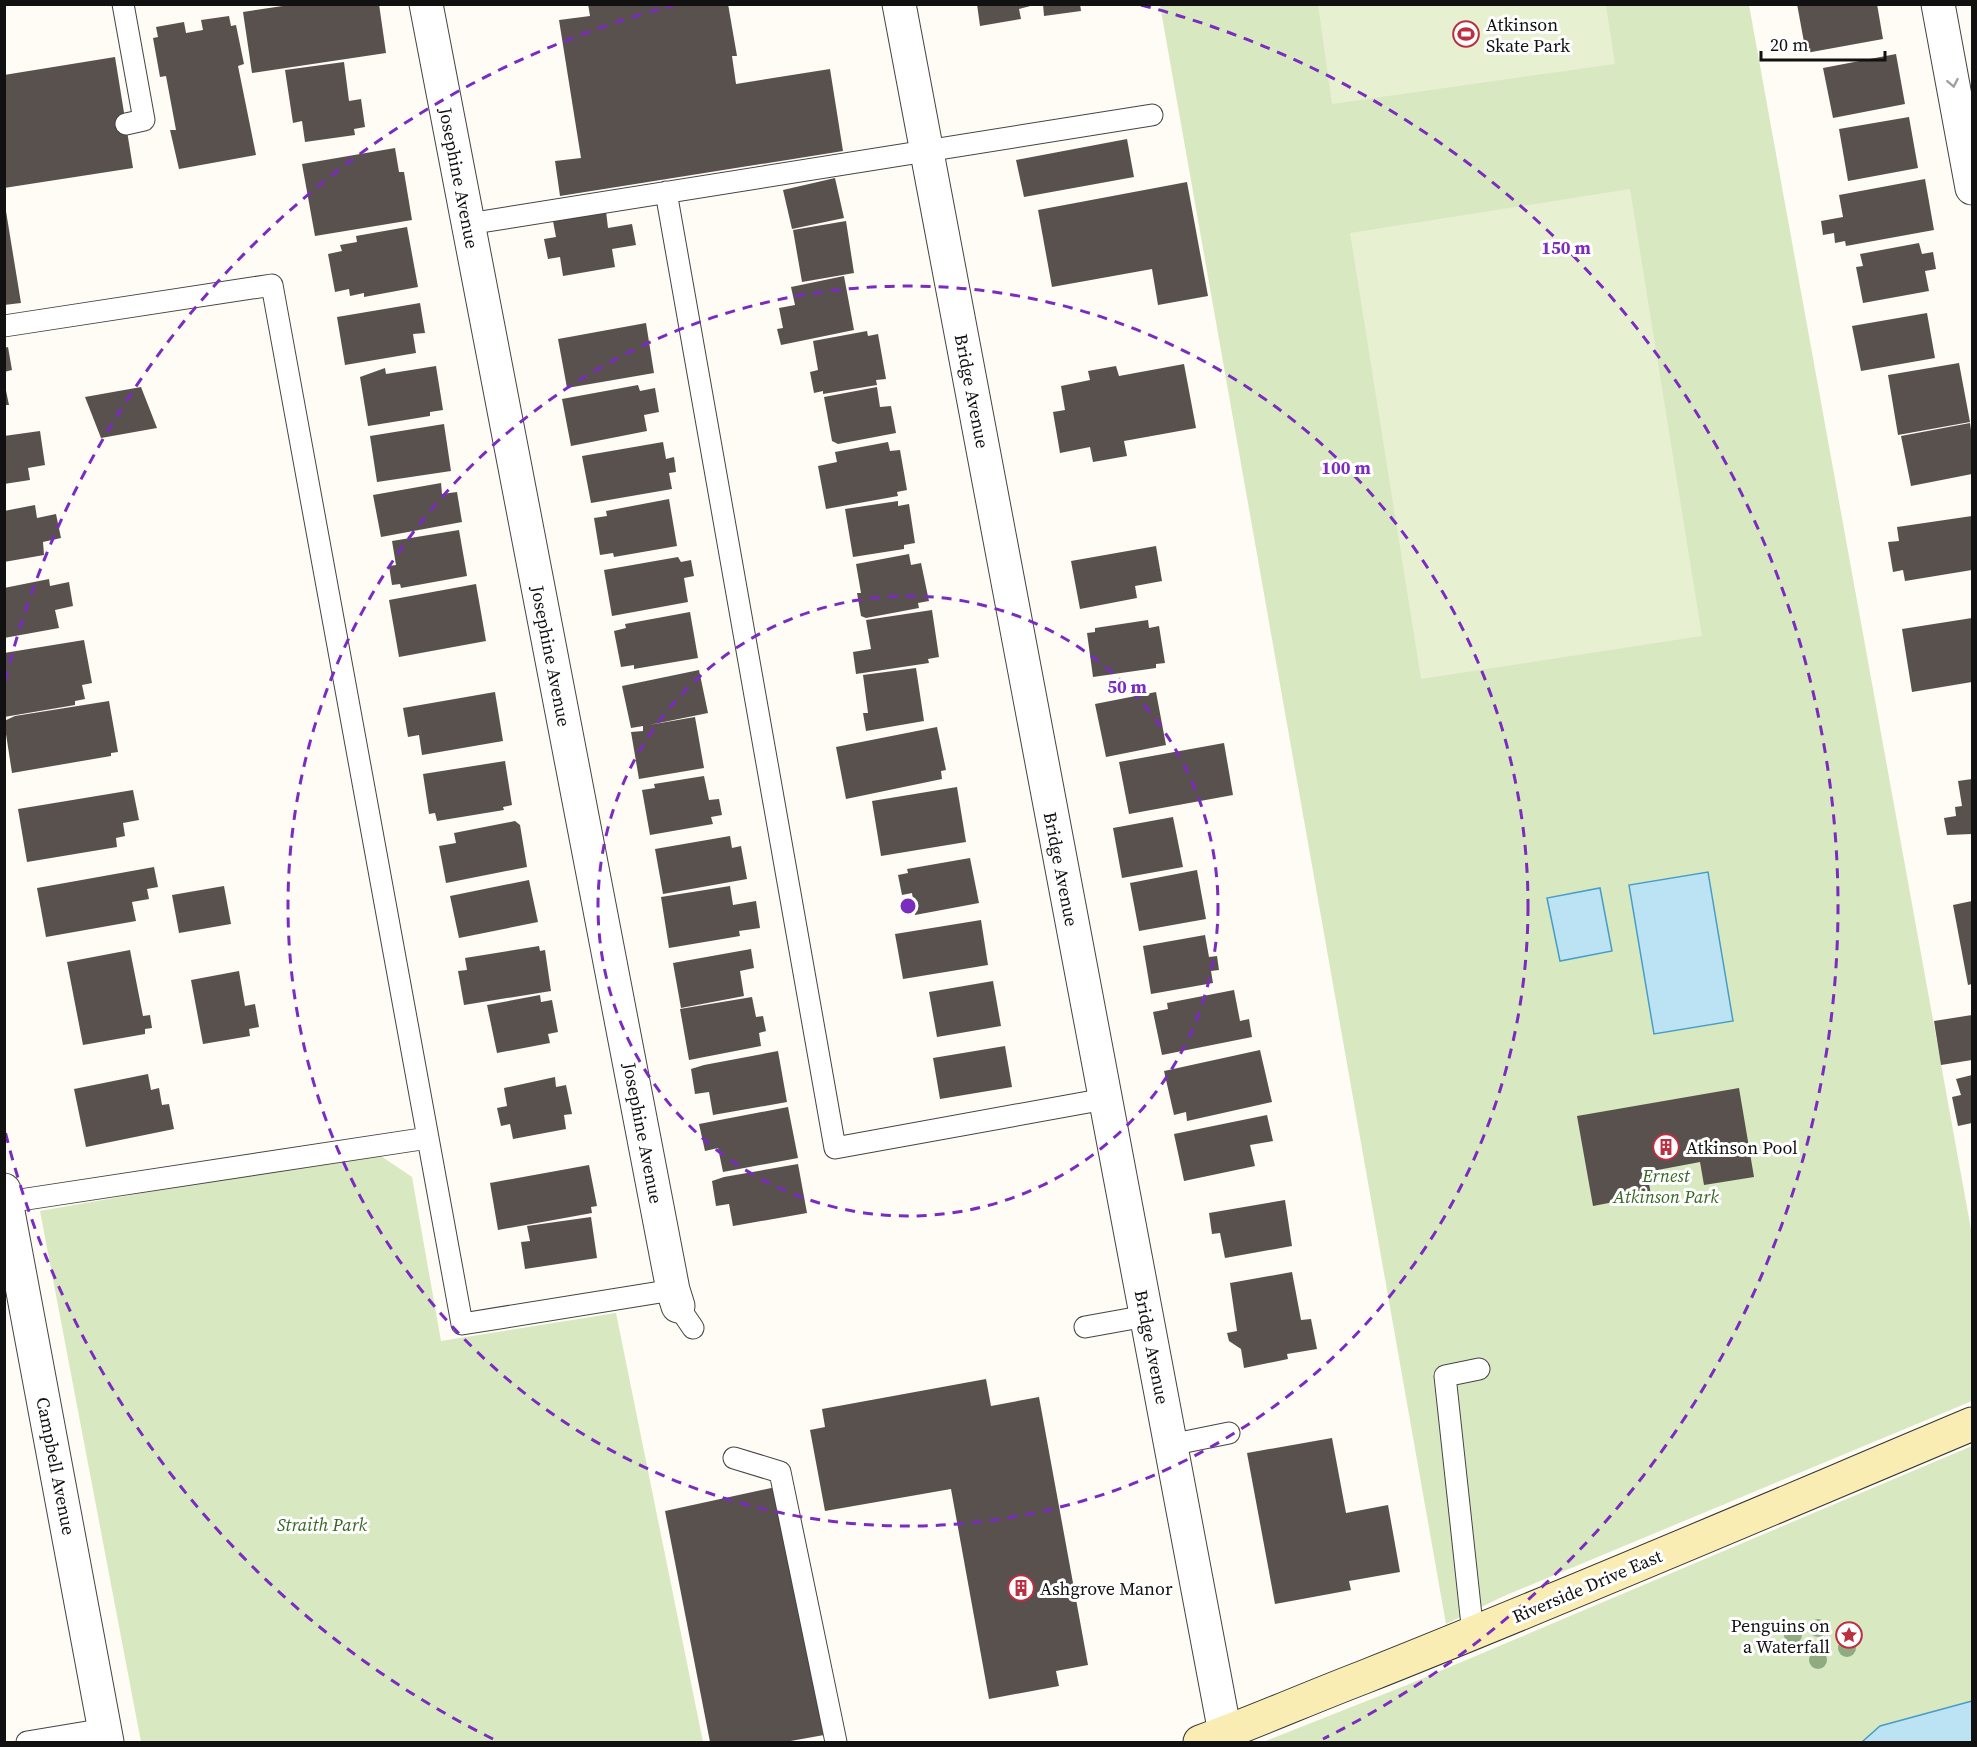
<svg xmlns="http://www.w3.org/2000/svg" width="1977" height="1747" viewBox="0 0 1977 1747" font-family="'Source Serif 4',serif">
  <style>
    .green { fill: #d8e8c0 }
    .pitch { fill: #e7f0d1 }
    .water { fill: #bce3f3; stroke: #479dc7; stroke-width: 1.5 }
    .building { fill: #59514e }
    .lines { fill: none; stroke-linecap: round; stroke-linejoin: round }
    .lane-casing { stroke: #444; stroke-width: 23 }
    .street-casing { stroke: #444; stroke-width: 35 }
    .secondary-casing { stroke: #333; stroke-width: 35 }
    .lane { stroke: #fff; stroke-width: 21 }
    .street { stroke: #fff; stroke-width: 33 }
    .secondary { stroke: #faedb4; stroke-width: 33 }
    .tree { fill: #90aa82 }
    .oneway { stroke: #a0a0a0 }
    .ring { fill: none; stroke: #7b2cbf; stroke-width: 3; stroke-dasharray: 10 8 }
    .labels { text-anchor: middle; dominant-baseline: central; stroke-width: 6; stroke-linejoin: round; paint-order: stroke }
    .poi-label { font-size: 18px; fill: #111; stroke: #fff; text-anchor: start }
    .street-label { font-size: 18px; fill: #111; stroke: #fff }
    .park-label { font-size: 18px; font-style: italic; fill: #366623; stroke: #fff }
    .centre { fill: #7b2cbf; stroke: #fff; stroke-width: 3 }
    .ring-label { font-size: 18px; text-anchor: middle; font-weight: bold; fill: #7b2cbf; stroke: #fff; stroke-width: 6; stroke-linejoin: round; paint-order: stroke }
  </style>
  <rect width="100%" height="100%" fill="#fefcf5"/>
  <path class="green" d="M1160,5H1749L1972,1235V1401L1504,1596L1446,1624Z
    M375,1152L412,1177L441,1341L616,1313L703,1742H141L40,1211Z
    M1972,1446V1701L1881,1726L1862,1742H1263L1407,1685Z"/>
  <path class="pitch" d="M1318,5H1606L1615,64L1332,104Z
    M1630,189L1702,636L1421,679L1350,233Z"/>
  <path class="water" d="M1708,872L1733,1021L1654,1034L1629,885Z
    M1600,888L1612,951L1560,961L1547,898Z
    M1972,1701V1742H1862L1880,1726Z"/>
  <path class="building" d="M296,4H379L386,53L252,73L243,12Z
    M588,4H728L737,56H732L736,84L830,69L843,151L560,196L555,161L581,158L559,20L590,16Z
    M977,4H1034V5L1019,9L1021,19L980,26Z
    M1043,4H1080L1081,11L1044,16Z
    M1797,4H1877L1883,39L1806,53Z
    M229,16L231,26L236,25L244,64L238,66L256,155L179,169L170,130H176L166,76L160,77L153,38L158,37L156,27L184,22L186,33L203,30L201,20Z
    M1896,54L1905,104L1833,118L1823,68Z
    M115,57L133,168L4,188V75Z
    M344,62L349,101L361,99L365,127L354,129L355,135L305,142L302,121L293,123L285,70Z
    M1909,117L1918,168L1848,181L1839,129Z
    M1127,139L1134,177L1024,197L1016,160Z
    M395,148L399,172H404L412,220L315,236L302,164Z
    M835,178L844,218L792,229L783,190Z
    M1925,179L1934,230L1846,246L1845,241L1835,243L1834,233L1823,235L1821,221L1843,217L1839,195Z
    M1187,182L1208,296L1158,305L1152,269L1052,287L1038,210Z
    M4,199L21,303L4,305Z
    M606,211L608,228L632,224L636,245L612,249L615,267L563,276L560,257L548,259L544,239L556,237L553,221Z
    M846,221L854,273L802,282L793,230Z
    M407,227L418,287L364,297V293L350,296L349,289L335,292L328,254L342,251L340,245L357,242L356,236Z
    M1919,243L1922,254L1933,252L1936,269L1925,271L1929,291L1863,303L1856,267L1863,266L1860,254Z
    M844,276L854,330L781,345L777,329L783,328L779,308L795,305L791,287Z
    M420,303L425,333L413,334L416,353L345,365L337,317Z
    M1927,313L1935,358L1861,371L1852,326Z
    M646,323L654,373L567,388L558,339Z
    M867,331L868,336L878,334L886,379L876,380L877,385L823,394V391L814,393L810,372L818,370L813,341Z
    M8,347L12,370L4,372V348Z
    M1959,363L1970,422L1898,435L1888,375Z
    M1184,364L1196,428L1124,441L1127,456L1093,462L1090,447L1060,453L1053,412L1065,410L1061,386L1090,380L1088,371L1116,366L1119,376Z
    M436,366L443,410L430,412V416L368,426L360,377L385,368L386,374Z
    M4,381L9,405H4Z
    M638,385L640,391L655,388L659,412L644,415L647,431L571,446L562,399Z
    M141,387L157,428L101,438L85,397Z
    M877,387L880,407L891,406L896,433L838,444L832,441L824,397Z
    M1970,423L1972,437V474L1911,486L1901,436Z
    M444,424L451,471L377,482L370,436Z
    M40,431L45,465L28,468L30,480L4,484V436Z
    M663,442L666,459L674,457L676,472L669,473L672,489L591,503L582,456Z
    M888,442L890,451L900,450L907,490L897,492L898,496L826,509L818,466L837,462L835,452Z
    M441,483L442,494L457,492L462,522L381,537L373,495Z
    M669,499L677,546L614,557L613,553L600,555L594,518L607,516L606,511Z
    M898,501V506L909,504L915,543L904,545V549L853,557L845,509Z
    M35,505L37,518L56,514L61,538L43,542L44,555L4,562V511Z
    M1972,516V570L1905,581L1903,570L1893,572L1888,542L1899,541L1897,527Z
    M459,530L467,576L401,588L400,584L392,585L389,566L396,565L392,541Z
    M1156,546L1162,581L1135,586L1137,598L1080,609L1071,561Z
    M909,554L911,565L921,563L929,601L918,603L919,608L866,618L861,616L857,593H861L856,564Z
    M678,557L681,562L691,560L694,576L684,578L688,602L612,616L604,570Z
    M49,579L50,586L69,582L73,606L55,610L59,628L4,638V588Z
    M476,584L486,641L399,657L389,600Z
    M932,610L939,657L928,659L929,663L856,674L853,652L871,649L866,620Z
    M690,612L698,658L634,669V665L621,667L614,631L626,628L625,624Z
    M1972,618V682L1912,692L1902,629Z
    M1148,620L1149,628L1159,626L1165,663L1156,664V668L1093,677L1087,633L1095,632V628Z
    M84,640L92,683L82,685L85,699L75,701V705L4,717V653Z
    M916,668L924,721L866,731L863,713H868L863,675Z
    M699,670L708,713L649,725L695,717L704,768L639,779L631,732L643,731V726L631,728L622,686Z
    M495,692L503,741L422,755L419,735L408,737L403,708Z
    M1156,692L1166,745L1106,757L1095,704Z
    M109,701L118,752L111,753V756L12,773L4,721L15,716Z
    M937,727L946,770L941,771L942,779L846,799L836,747Z
    M1224,743L1233,795L1129,814L1119,762Z
    M505,761L512,805L503,807L504,810L437,821L435,813L429,814L423,774Z
    M704,776L709,800L719,799L722,815L711,817L713,824L650,835L642,790L655,788L654,784Z
    M1972,779V834L1947,835L1944,818L1956,816L1955,807L1962,806L1958,781Z
    M957,787L966,842L881,856L872,801Z
    M133,790L139,820L123,823L125,836L116,838L117,847L27,862L18,809Z
    M1173,817L1183,867L1122,878L1113,828Z
    M515,821L520,825L527,867L446,883L439,846L456,843L454,833Z
    M730,836L732,848L741,846L747,879L663,894L655,849Z
    M970,858L979,903L915,915L912,893L902,895L898,875L908,873L907,869Z
    M154,867L158,887L147,889L149,899L132,902L136,921L46,937L37,888Z
    M1197,870L1206,919L1139,931L1130,883Z
    M529,880L538,922L459,938L450,896Z
    M224,886L231,924L179,933L172,895Z
    M730,886L733,905L756,901L760,928L739,931L740,936L669,948L661,897Z
    M1972,901V984L1968,985L1953,905Z
    M981,920L988,965L903,979L895,934Z
    M1205,935L1209,957L1217,956L1219,970L1211,971L1213,983L1151,994L1143,946Z
    M539,946L540,951L545,950L551,991L464,1005L458,971L467,970L465,958Z
    M751,949L754,968L740,971L744,996L681,1008L673,963Z
    M130,950L143,1016L150,1015L152,1028L145,1029V1034L83,1045L67,962Z
    M239,971L245,1006L255,1004L259,1027L249,1029L250,1036L203,1044L191,980Z
    M993,981L1001,1026L937,1037L929,992Z
    M1234,990L1240,1021L1249,1019L1252,1037L1162,1055L1153,1012L1168,1009L1167,1003Z
    M540,995L541,1002L552,1000L558,1032L548,1034L550,1043L497,1053L487,1005Z
    M752,997L756,1017L763,1016L766,1031L759,1033L761,1046L689,1060L680,1009Z
    M1972,1015V1060L1941,1065L1934,1021Z
    M1005,1046L1012,1087L940,1099L933,1058Z
    M1260,1050L1272,1102L1187,1121L1186,1112L1174,1115L1164,1071Z
    M778,1051L787,1102L713,1115L709,1092L695,1094L691,1069L704,1065Z
    M148,1074L151,1090L159,1088L162,1105L169,1104L174,1129L86,1147L74,1089Z
    M1972,1075V1123L1958,1126L1952,1097L1961,1095L1956,1079Z
    M555,1077L556,1087L566,1085L572,1114L564,1115L566,1129L513,1139L510,1124L501,1126L497,1108L507,1106L504,1088Z
    M1739,1088L1754,1177L1704,1185L1700,1162L1647,1172L1651,1195L1593,1206L1577,1116Z
    M788,1107L798,1158L723,1172L718,1148L705,1151L699,1124Z
    M1267,1115L1273,1141L1250,1145L1255,1166L1184,1181L1174,1134Z
    M798,1164L807,1213L733,1226L729,1204L716,1206L712,1181L724,1177Z
    M589,1165L597,1206L591,1207L592,1213L498,1230L490,1183Z
    M1285,1200L1292,1246L1225,1258L1220,1233L1212,1234L1209,1213Z
    M591,1217L597,1258L525,1269L521,1242L530,1241L527,1226Z
    M1292,1272L1301,1320L1311,1319L1317,1349L1287,1354L1288,1359L1244,1368L1241,1349L1229,1341L1227,1333L1237,1331L1230,1283Z
    M986,1379L991,1406L1039,1397L1088,1665L1056,1671L1059,1686L989,1699L951,1489L825,1511L810,1430L825,1427L822,1409Z
    M1332,1438L1346,1513L1388,1505L1400,1572L1349,1581L1351,1590L1275,1604L1247,1453Z
    M776,1487L824,1735L785,1742H710L665,1511Z"/>
  <g class="lines">
    <g class="lane-casing">
      <path id="lane" d="M123,4L144,120L126,124
        M666,192L835,1148L1105,1099
        M468,224L1152,115
        M4,326L272,285L462,1324L673,1290
        M7,1202L428,1138
        M678,1306L693,1328
        M1085,1327L1146,1316
        M1170,1445L1229,1433
        M734,1458L780,1472L836,1742
        M1473,1634L1445,1376L1479,1369
        M27,1742L105,1729"/>
    </g>
    <g class="street-casing">
      <path id="street" d="M426,4L673,1290L678,1306
        M899,4L1225,1733
        M1938,4L1972,188
        M4,1190L107,1742"/>
    </g>
    <g class="secondary-casing">
      <path id="secondary" d="M1200,1742C1255,1722 1309,1698 1364,1677C1568,1596 1770,1509 1972,1424"/>
    </g>
    <use href="#lane" class="lane"/>
    <use href="#street" class="street"/>
    <use href="#secondary" class="secondary"/>
  </g>
  <g class="tree">
    <circle cx="1818" cy="1628" r="9"/>
    <circle cx="1793" cy="1635" r="9"/>
    <circle cx="1847" cy="1648" r="9"/>
    <circle cx="1818" cy="1660" r="9"/>
  </g>
  <defs><path id="oneway-chevron" d="M-2-3.5L2.5 0L-2 3.5" fill="none" stroke-width="1.6" stroke-linecap="round" stroke-linejoin="round" transform="scale(1.5)"/></defs>
  <use class="oneway" href="#oneway-chevron" transform="translate(1953 83) rotate(79)"/>
  <g class="ring">
    <circle cx="908" cy="906" r="310"/>
    <circle cx="908" cy="906" r="620"/>
    <path d="M493 1739A931 931 0 0 1 5 1131M5 681A931 931 0 0 1 675 5M1141 5A931 931 0 0 1 1323 1739"/>
  </g>
  <defs>
    <g id="stadium-ring" transform="scale(1.35)"><circle r="9.5" fill="#fff" stroke="#bb2f40" stroke-width="1.5"/><path d="M0-5a6.5 5 0 1 0 0 10a6.5 5 0 1 0 0-10ZM-3.5-1.8h7v3.6h-7Z" fill="#bb2f40"/></g>
    <g id="building-ring" transform="scale(1.35)"><circle r="9.5" fill="#fff" stroke="#bb2f40" stroke-width="1.5"/><path d="M-4-6H4V6H1V3H-1V6H-4ZM-2.5-4.3h1.7v1.8h-1.7ZM.8-4.3h1.7v1.8H.8ZM-2.5-1h1.7V.8h-1.7ZM.8-1h1.7V.8H.8Z" fill="#bb2f40"/></g>
    <g id="sight-ring" transform="scale(1.35)"><circle r="9.5" fill="#fff" stroke="#bb2f40" stroke-width="1.5"/><path d="M0-6L1.8-2.2L6-1.7L2.9 1.2L3.7 5.4L0 3.3L-3.7 5.4L-2.9 1.2L-6-1.7L-1.8-2.2Z" fill="#bb2f40"/></g>
  </defs>
  <g fill-rule="evenodd">
    <use href="#stadium-ring" x="1466" y="34"/>
    <use href="#building-ring" x="1666" y="1147"/>
    <use href="#building-ring" x="1021" y="1588"/>
    <use href="#sight-ring" x="1849" y="1635"/>
  </g>
  <g class="labels">
    <g class="poi-label">
      <text x="1486" y="24">Atkinson<tspan x="1486" dy="21">Skate Park</tspan></text>
      <text x="1686" y="1147">Atkinson Pool</text>
      <text x="1040" y="1588">Ashgrove Manor</text>
      <text x="1830" y="1625" text-anchor="end">Penguins on<tspan x="1830" dy="21">a Waterfall</tspan></text>
    </g>
    <g class="street-label">
      <text transform="translate(459 178) rotate(79)">Josephine Avenue</text>
      <text transform="translate(972 391) rotate(79)">Bridge Avenue</text>
      <text transform="translate(551 656) rotate(79)">Josephine Avenue</text>
      <text transform="translate(1061 869) rotate(79)">Bridge Avenue</text>
      <text transform="translate(643 1133) rotate(79)">Josephine Avenue</text>
      <text transform="translate(1152 1347) rotate(79)">Bridge Avenue</text>
      <text transform="translate(56 1466) rotate(79)">Campbell Avenue</text>
      <text transform="translate(1587 1586) rotate(-23)">Riverside Drive East</text>
    </g>
    <g class="park-label">
      <text x="1666" y="1175">Ernest<tspan x="1666" dy="21">Atkinson Park</tspan></text>
      <text x="322" y="1524">Straith Park</text>
    </g>
  </g>
  <circle cx="908" cy="906" r="9" class="centre"/>
  <g class="ring-label">
    <text x="1566" y="254">150 m</text>
    <text x="1346" y="474">100 m</text>
    <text x="1127" y="693">50 m</text>
  </g>
  <rect width="1977" height="1747" fill="none" stroke="#111111" stroke-width="12"/>
  <path d="M1761 51v9h124v-9" fill="none" stroke="#111111" stroke-width="3"/>
  <text x="1770" y="51" font-size="18" fill="#111111" stroke="#ffffff" stroke-width="4.5" paint-order="stroke">20 m</text>
</svg>
